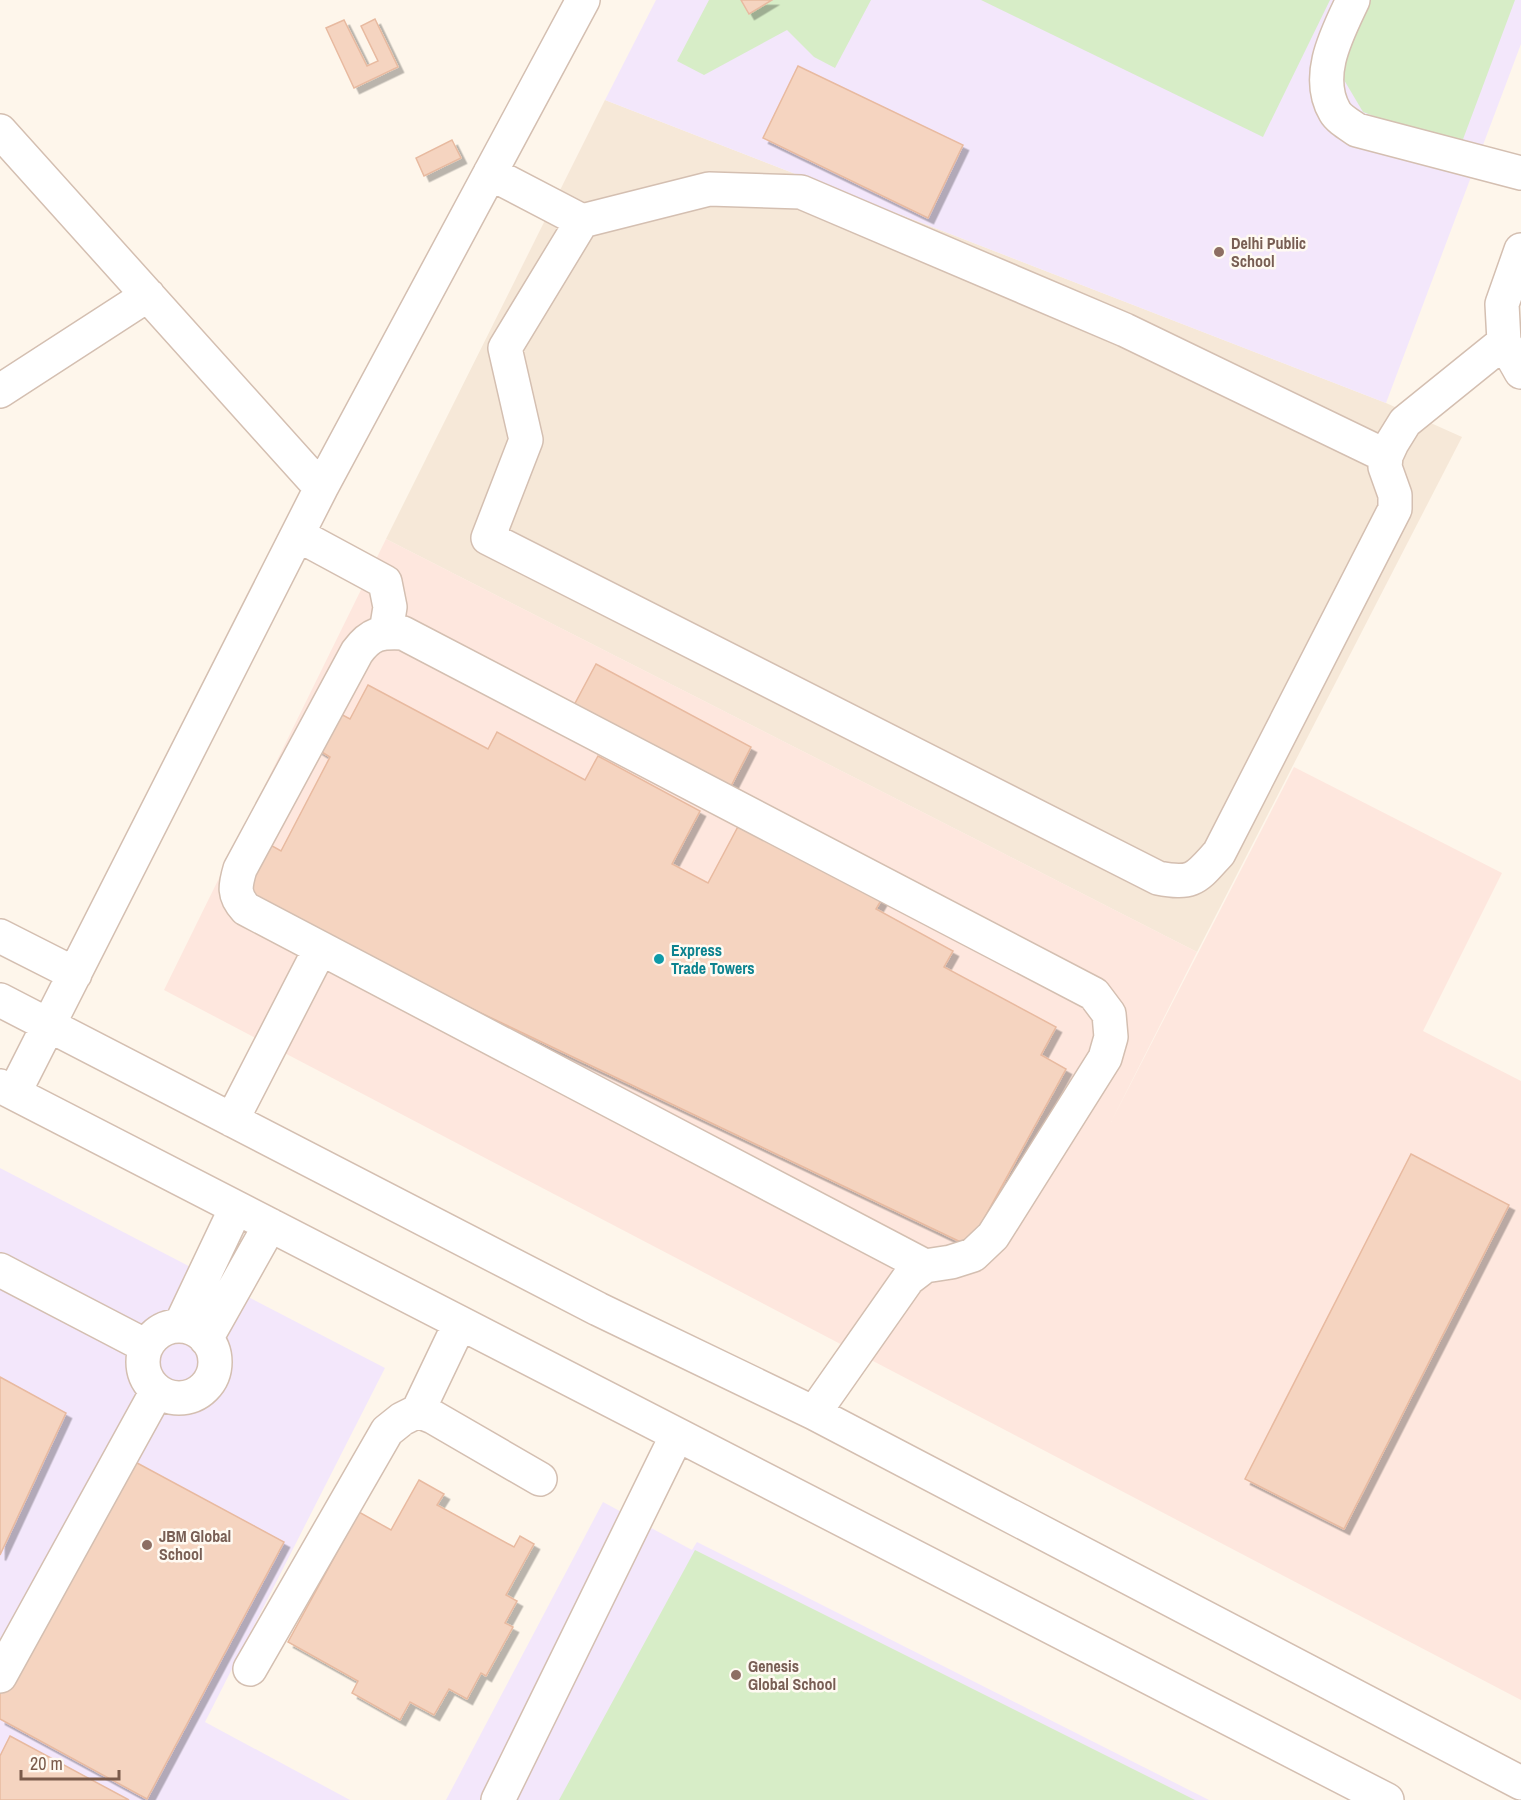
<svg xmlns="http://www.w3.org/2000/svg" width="1521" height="1800" viewBox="0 0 1521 1800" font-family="'Archivo Narrow',sans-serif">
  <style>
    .residential { fill: #f6e8d8 }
    .commercial { fill: #fee7de }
    .education { fill: #f3e7fb }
    .green { fill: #d7edc7 }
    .building { fill: #f5d4c0; stroke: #e8baa0; stroke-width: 1.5; filter: url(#shadow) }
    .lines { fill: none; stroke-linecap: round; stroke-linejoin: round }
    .minor-casing { stroke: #d4bfb1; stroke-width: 36 }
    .minor { stroke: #fff; stroke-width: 33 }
    .education-dot { fill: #8d6e63; stroke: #fffaf2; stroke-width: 2 }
    .culture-dot { fill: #0f9aa8; stroke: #fffaf2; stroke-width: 2 }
    .labels { text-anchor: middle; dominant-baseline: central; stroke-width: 5; stroke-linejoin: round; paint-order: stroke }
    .education-label { font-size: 16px; font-weight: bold; fill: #785e54; stroke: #fffaf2; text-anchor: start }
    .culture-label { font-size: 16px; font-weight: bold; fill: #0d838f; stroke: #fffaf2; text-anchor: start }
  </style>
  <defs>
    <filter id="shadow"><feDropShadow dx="5.5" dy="5.5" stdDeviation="0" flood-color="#0004"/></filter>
  </defs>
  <rect width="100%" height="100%" fill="#fef6eb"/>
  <path class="residential" d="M605,100L1386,403L1462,437L1197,952L386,539Z"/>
  <path class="commercial" d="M386,539L1197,952L1111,1122L1294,767L1502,873L1423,1031L1521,1081V1700L164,990Z"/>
  <path class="education" d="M656,0H1521V44L1386,403L605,100Z
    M0,1168L385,1368L205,1722L350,1800H0Z
    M603,1502L692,1550L697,1542L1209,1800H446Z"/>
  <path class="green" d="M709,0H871L835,68L814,57L787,30L704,75L677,61Z
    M981,0H1330L1263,137Z
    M1362,0H1515L1462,142L1409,129L1363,112L1334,63Z
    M695,1550L1195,1800H559Z"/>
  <path class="building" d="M741,0H772L749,14Z
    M375,19L398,67L354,88L326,28L344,20L367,66L378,61L361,26Z
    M798,66L963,145L928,218L763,138Z
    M452,140L461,158L424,176L416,158Z
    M596,664L751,747L728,792L572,709Z
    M368,685L488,749L497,732L585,780L598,756L700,811L672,864L708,883L741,821L883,897L876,909L953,951L944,967L1056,1027L1041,1055L1066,1069L969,1246L238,897L267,843L281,851L330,757L317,749L337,712L350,719Z
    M1411,1154L1509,1205L1344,1529L1245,1479Z
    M0,1377L66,1413L0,1555Z
    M126,1457L284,1542L147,1799L0,1719V1693Z
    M419,1480L444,1494L437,1505L514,1547L520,1536L534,1544L506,1595L517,1601L505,1623L513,1627L486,1676L481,1673L467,1699L449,1689L434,1715L410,1702L400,1720L352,1693L358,1681L288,1642L359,1512L391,1530Z
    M10,1736L129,1800H0V1756Z"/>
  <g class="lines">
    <g class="minor-casing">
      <path id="minor" d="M1353,0C1337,34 1314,76 1335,112C1339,119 1350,125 1357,130L1521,173
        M0,131L321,488
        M490,173L582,221
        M1521,250L1502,304L1504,342L1521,372
        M0,391L148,295
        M1386,456L1125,330L801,192L709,189L582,221L505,348L526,440L488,538L1158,878C1194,885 1196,878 1219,853L1395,509V495L1385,467L1386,456L1392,443L1405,422L1504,342
        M298,535L385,582L390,607L386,632
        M0,936L75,974
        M0,1000L598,1309L814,1413L1521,1783
        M0,1086L1387,1800
        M14,1093L321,488L583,0
        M232,1120L320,949
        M0,1270L146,1346
        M180,1326L236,1208
        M143 1362a36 36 0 1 1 72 0a36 36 0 1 1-72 0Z
        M206,1339L270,1225
        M418,1411L460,1323
        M814,1413L908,1279L925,1266L951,1262L973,1255L993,1236L1105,1058L1111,1037L1109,1014L1094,994L403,633C380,632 371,633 357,652L240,869C235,886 233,895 246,909L925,1266
        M250,1669L387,1431L402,1419L418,1411L433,1417L540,1479
        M0,1676L157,1391
        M498,1800L677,1435"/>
    </g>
    <use href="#minor" class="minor"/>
  </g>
  <g class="education-dot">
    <circle cx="1219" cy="252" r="6"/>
    <circle cx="147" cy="1545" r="6"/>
    <circle cx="736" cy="1675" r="6"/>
  </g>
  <circle class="culture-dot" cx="659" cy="959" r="6"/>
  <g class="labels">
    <g class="education-label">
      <text x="1231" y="243">Delhi Public<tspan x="1231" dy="18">School</tspan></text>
      <text x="159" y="1536">JBM Global<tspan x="159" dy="18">School</tspan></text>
      <text x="748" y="1666">Genesis<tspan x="748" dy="18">Global School</tspan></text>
    </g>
    <g class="culture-label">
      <text x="671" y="950">Express<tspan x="671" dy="18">Trade Towers</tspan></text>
    </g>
  </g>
  <path d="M21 1770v9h98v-9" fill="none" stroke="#7b5b4b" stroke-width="3"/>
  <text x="30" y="1770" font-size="18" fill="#7b5b4b" stroke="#fffaf2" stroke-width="4.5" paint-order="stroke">20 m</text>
</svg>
